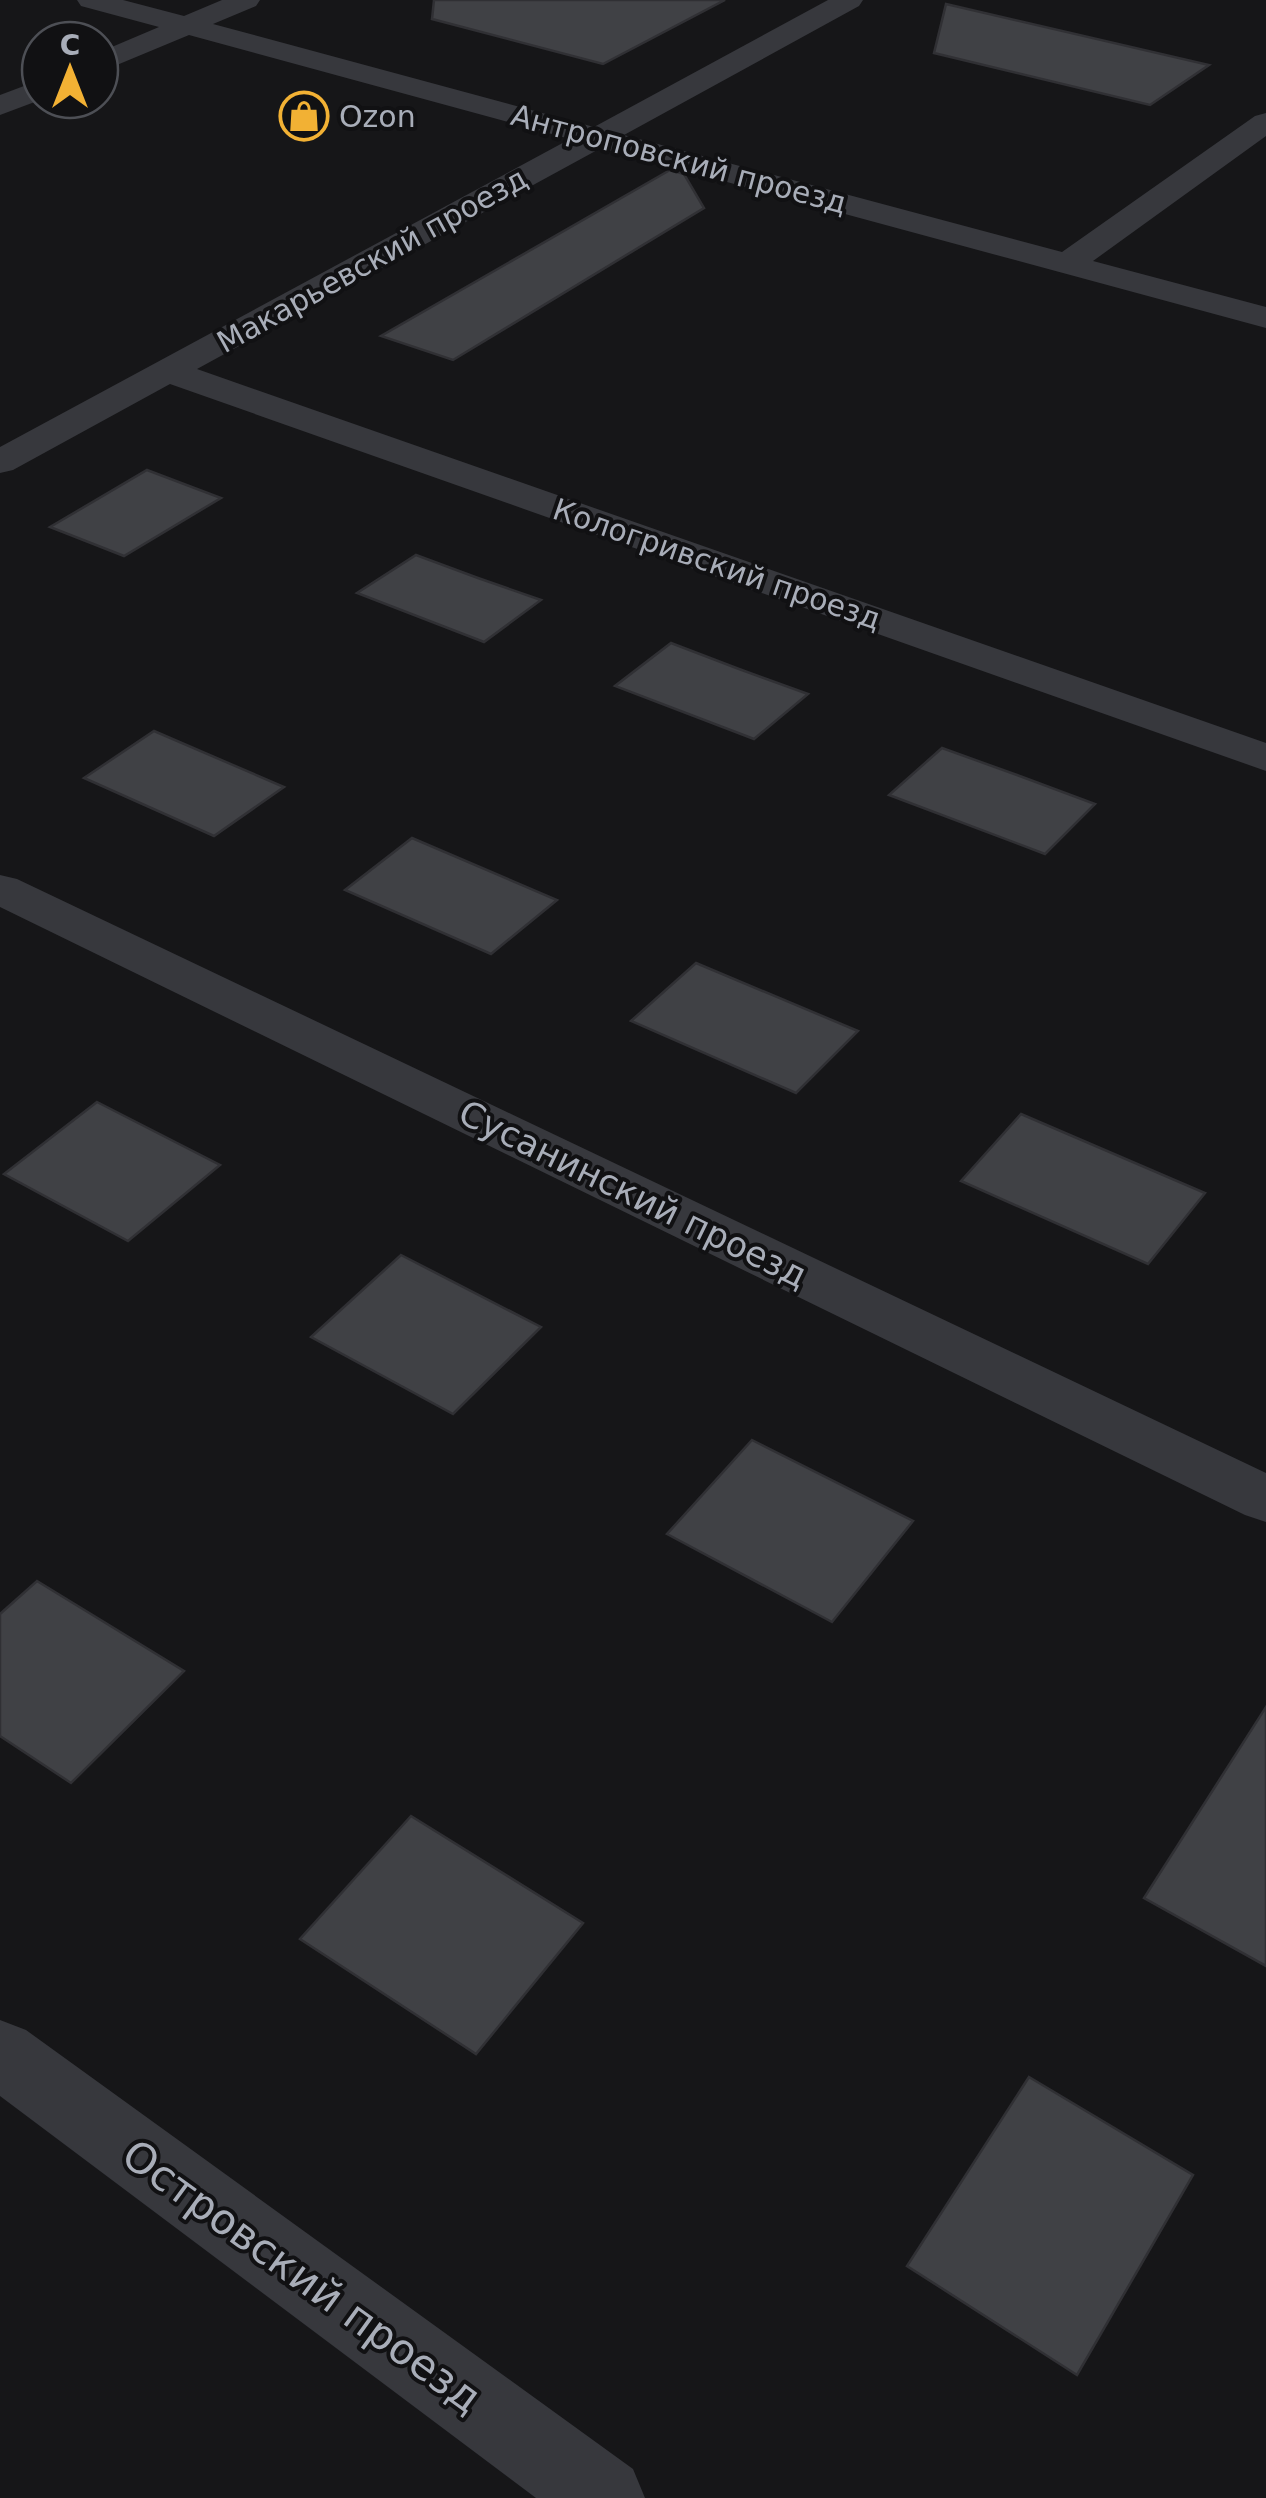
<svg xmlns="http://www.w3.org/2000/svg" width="1266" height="2498" viewBox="0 0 1266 2498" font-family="'DejaVu Sans',sans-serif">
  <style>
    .building { fill: #404145; stroke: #303034; stroke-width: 2.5 }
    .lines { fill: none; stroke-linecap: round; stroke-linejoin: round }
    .minor { fill: #37383d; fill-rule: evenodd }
    .labels { text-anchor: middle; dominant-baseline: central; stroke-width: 8; stroke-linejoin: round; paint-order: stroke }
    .far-poi-label { font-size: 30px; fill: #a8adb8; stroke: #111113; text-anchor: start }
    .far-street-label { font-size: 30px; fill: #a8adb8; stroke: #111113 }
    .street-label { font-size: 35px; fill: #a8adb8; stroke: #111113 }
    .near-street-label { font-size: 42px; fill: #a8adb8; stroke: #111113 }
  </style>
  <rect width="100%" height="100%" fill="#161618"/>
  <path class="building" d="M434,0H725L603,64L432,19Z
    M946,4L1209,65L1150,105L934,53Z
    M670,170L684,174L704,208L453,360L381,336Z
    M147,470L221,498L124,556L50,527Z
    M416,555L478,578L541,600L484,642L357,593Z
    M671,643L739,669L808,694L754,739L615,686Z
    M154,731L284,787L214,836L84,778Z
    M942,748L1017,775L1095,804L1045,854L889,795Z
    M412,838L557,900L491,954L345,890Z
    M696,963L858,1031L796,1093L631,1021Z
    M97,1102L220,1165L128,1241L4,1174Z
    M1021,1114L1205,1193L1148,1264L961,1181Z
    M401,1255L541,1327L453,1414L311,1337Z
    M752,1440L913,1521L832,1622L667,1534Z
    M37,1581L184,1671L71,1783L0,1736V1614Z
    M1266,1707V1966L1144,1898Z
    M411,1816L583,1923L476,2054L300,1939Z
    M1029,2077L1193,2175L1077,2375L907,2266Z"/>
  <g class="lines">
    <path class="minor" d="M77,0H123L184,16L222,0H260L256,6L213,24L594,127L828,0H863L859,6L624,135L1062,252L1255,116L1266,113V136L1093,261L1266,307V328L601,148L197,369L1266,743V771L170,384L13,470L0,473V447L570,139L189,35L100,72V52L159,27L81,6Z
      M40,80V100L0,115V95Z
      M0,875L17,879L1266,1473V1522L1245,1515L0,907Z
      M0,2020L26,2030L633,2469L645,2498H536L0,2096Z"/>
  </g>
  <defs>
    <g id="shop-ring" transform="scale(2.5)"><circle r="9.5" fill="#111113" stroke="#f2b134" stroke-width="1.5"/><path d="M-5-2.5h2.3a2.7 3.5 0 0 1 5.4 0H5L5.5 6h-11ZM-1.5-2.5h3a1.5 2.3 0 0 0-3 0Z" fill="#f2b134"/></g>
  </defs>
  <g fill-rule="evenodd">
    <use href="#shop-ring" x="304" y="116"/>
  </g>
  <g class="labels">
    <g class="far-poi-label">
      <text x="339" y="116">Ozon</text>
    </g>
    <g class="far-street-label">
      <text transform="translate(679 159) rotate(15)">Антроповский проезд</text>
      <text transform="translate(372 260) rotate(-29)">Макарьевский проезд</text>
      <text transform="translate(717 564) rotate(19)">Кологривский проезд</text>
    </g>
    <g class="street-label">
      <text transform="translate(633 1194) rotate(26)">Сусанинский проезд</text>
    </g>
    <g class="near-street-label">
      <text transform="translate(302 2276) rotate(36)">Островский проезд</text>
    </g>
  </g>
  <g transform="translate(70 70)"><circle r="48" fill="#111113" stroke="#4d4f55" stroke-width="2.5"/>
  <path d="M0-8L18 38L0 25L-18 38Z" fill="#f2b134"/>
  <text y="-15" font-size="28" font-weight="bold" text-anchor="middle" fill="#a8adb8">С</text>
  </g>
</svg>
